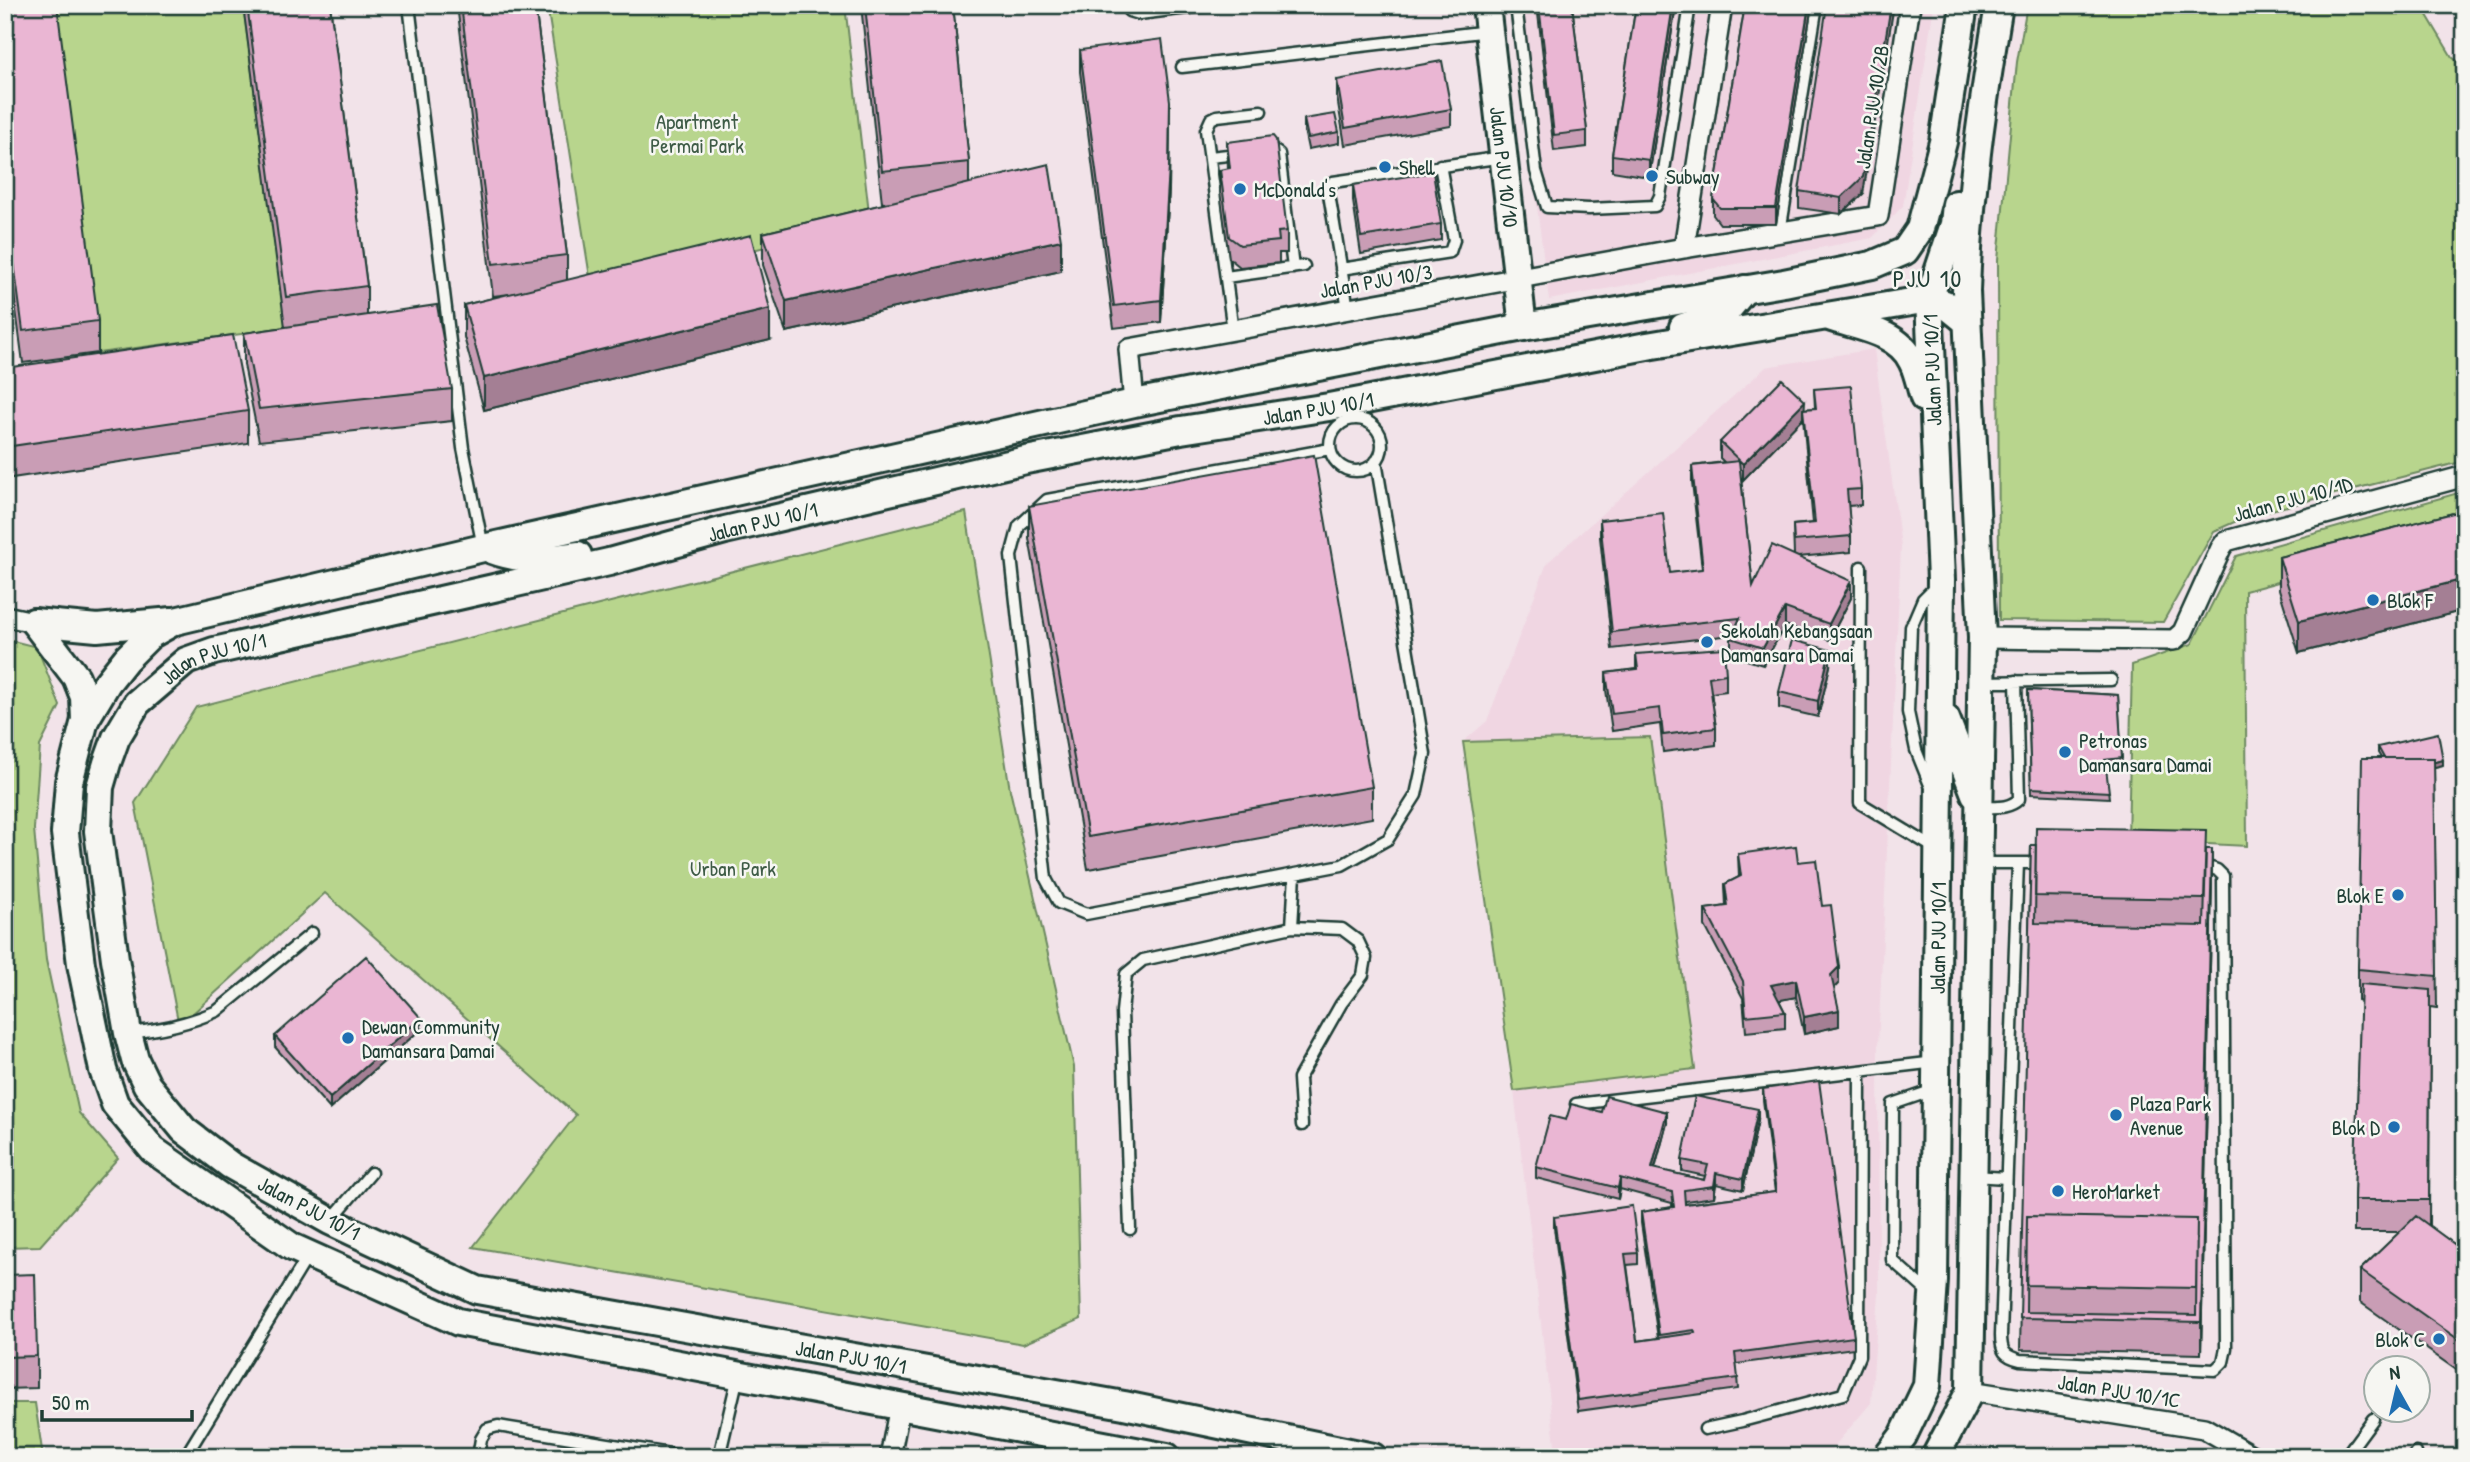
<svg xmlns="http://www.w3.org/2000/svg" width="2470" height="1462" viewBox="0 0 2470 1462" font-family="'Patrick Hand',sans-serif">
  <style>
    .built { fill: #f0d6e2 }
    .green { fill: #b8d58d; stroke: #6c8960; stroke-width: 2 }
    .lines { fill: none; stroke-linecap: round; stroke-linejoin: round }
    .lane-casing { stroke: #1f3d34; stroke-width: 15 }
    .street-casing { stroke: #1f3d34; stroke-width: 24 }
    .secondary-casing { stroke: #1f3d34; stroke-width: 32 }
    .lane { stroke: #f6f6f2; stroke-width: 10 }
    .street { stroke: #f6f6f2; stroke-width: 19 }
    .secondary { stroke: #f6f6f2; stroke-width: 26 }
    .wall { fill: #c99db5; stroke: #1f3d34; stroke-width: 2; fill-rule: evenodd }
    .shaded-wall { fill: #a47f94; stroke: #1f3d34; stroke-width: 2 }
    .building { fill: #eab6d3; stroke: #1f3d34; stroke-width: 2; fill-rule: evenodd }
    .poi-dot { fill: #1f6fb2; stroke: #f6f6f2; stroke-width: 2.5 }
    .labels { text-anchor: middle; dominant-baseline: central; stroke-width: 5; stroke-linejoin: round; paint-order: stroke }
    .street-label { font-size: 21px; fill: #1f3d34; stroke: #f6f6f2 }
    .park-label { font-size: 21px; fill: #3e5b46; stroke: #f6f6f2 }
    .poi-label { font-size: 21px; fill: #1f3d34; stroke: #f6f6f2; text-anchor: start }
    .quarter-label { font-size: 24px; letter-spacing: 2px; fill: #1f3d34; stroke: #f6f6f2 }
  </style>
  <rect width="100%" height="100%" fill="#f2e3e9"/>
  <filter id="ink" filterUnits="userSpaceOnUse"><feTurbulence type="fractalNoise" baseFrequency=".0143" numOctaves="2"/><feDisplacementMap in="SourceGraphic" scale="14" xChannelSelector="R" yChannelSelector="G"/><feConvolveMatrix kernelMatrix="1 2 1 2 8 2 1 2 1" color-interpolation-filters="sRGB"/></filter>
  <g filter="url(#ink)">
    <path class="built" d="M1511,5H1934L1903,206L1872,238L1549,300Z
      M1874,349L1901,546L1878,1047L1879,1294L1871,1403L1825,1457H1578L1556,1453L1514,1091L1463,742L1487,721L1547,563L1766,367Z"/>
    <path class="green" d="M52,5H243L286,328L98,353Z
      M547,5H845L870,221L592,290Z
      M2027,5H2421L2452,57L2465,67V461L2248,516L2214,531L2163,622L1999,620L1998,260L2017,62Z
      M2465,491V531L2245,591L2247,846L2128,840L2132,665L2192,644L2236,556Z
      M966,512L1010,790L1074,1067L1081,1319L1023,1344L473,1247L576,1115L325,893L179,1026L135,803L196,707Z
      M5,639L37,647L60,706L40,746L34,829L46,960L79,1113L118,1158L40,1246L5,1247Z
      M1650,737L1695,1069L1514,1091L1463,742Z
      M5,1403H35L43,1457H5Z"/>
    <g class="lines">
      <g class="lane-casing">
        <path id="lane" d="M409,5L463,448L483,547
          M1124,5L1129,11L1139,14L1213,5
          M1516,5L1536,171L1547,207L1589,209L1655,206L1660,196L1690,5
          M1182,67L1489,31
          M1266,151L1273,150L1279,154L1293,268
          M1210,157L1237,154
          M1780,232L1817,5
          M1341,269L1450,252L1454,240L1440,165
          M1226,277L1304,266
          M1348,309L1329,194V187L1333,182L1503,157
          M1233,331L1206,130L1211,119L1217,116L1261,111
          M1330 445a26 26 0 1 1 52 0a26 26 0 1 1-52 0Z
          M1330,449L1047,500L1019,526L1011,556L1046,879L1059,903L1086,914L1342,865L1388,839L1416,795L1425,754L1376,461
          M1861,567L1860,803L1936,849
          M1982,682L2111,680
          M1930,785L1916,750L1908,712L1911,627L1923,599L1935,587
          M1982,807C1996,807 2009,809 2019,799L2016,681
          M1979,863H2041
          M2018,863L2001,1335C2001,1351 2004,1356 2020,1360L2215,1370L2223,1362L2226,1348L2223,876L2217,870L2200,864
          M1292,927L1342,929L1358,941L1366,958L1363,975L1341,1004L1299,1078L1302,1125
          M128,1033C160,1030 188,1024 217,1011L312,933
          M1576,1104L1936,1062
          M1974,1176L2006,1178
          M331,1220L371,1173
          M1130,1229L1122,1012L1126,974L1143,960L1292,927L1295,874
          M1930,1294L1892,1260L1893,1104L1934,1090
          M1705,1429L1742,1421L1843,1394L1859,1356L1860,1071
          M185,1457L308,1256
          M478,1457L481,1439L487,1429L498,1426L688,1457
          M719,1457L738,1376
          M2345,1457L2373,1419
          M2413,1457L2416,1453"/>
      </g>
      <g class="street-casing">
        <path id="street" d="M1684,248L1722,5
          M1134,403L1129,349L1684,248L1878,216L1910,5
          M5,616L34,622
          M1982,638L2174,640L2183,632L2221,548L2226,541L2465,476
          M1970,1391L2204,1428L2254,1457
          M890,1457L900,1406"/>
      </g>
      <g class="secondary-casing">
        <g id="secondary">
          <path id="s1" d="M1486,5L1523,327"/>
          <path d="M1832,318C1859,327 1898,332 1912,361C1918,372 1920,386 1924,398"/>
          <path d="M1683,327L1725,313L1745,289"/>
          <path d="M492,550C519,560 549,560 578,555"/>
          <path d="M34,622L97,628L172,621"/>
          <path d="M34,622L76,677L84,697L85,720"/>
          <path d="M1946,719L1975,794"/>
          <path d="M1167,1457L458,1322L292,1247L153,1150L115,1104L103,1070L81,964L65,833L69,782L85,720L107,683L126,659L150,635L175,621L483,548L1134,403L1523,327L1784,283L1872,265L1905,251L1920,229L1943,142L1964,5"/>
          <path id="s2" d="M1373,1457L1124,1405L477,1290L330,1221L230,1165L184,1130L147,1085L135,1060L128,1033L115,959L98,831L100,787L107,763L116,738L137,703L186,661L214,651L609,562L725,530L1026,460L1181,430L1329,407L1647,346L1929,299L1945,304L1966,321"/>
          <path id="s3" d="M1887,1457L1903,1436L1927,1386L1934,1281L1941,580L1929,299L1954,224L1956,204"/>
          <path d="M1935,1457L1970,1391L1982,638L1966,291C1969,193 1983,102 1999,5"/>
        </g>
      </g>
      <use href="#lane" class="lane"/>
      <use href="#street" class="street"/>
      <use href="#secondary" class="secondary"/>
    </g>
    <path class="wall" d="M5,5L98,321V353L23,363L5,226Z
      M243,5H330L367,286V315L452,389V421L259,441L244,365V333L285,327Z
      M457,5H535L567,255V280L770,340L484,410L464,337V305L510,294L493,296Z
      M861,5H953L969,162V183L1061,271L786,332L763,265V233L892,202L882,203Z
      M1140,5H1178L1140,10Z
      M1537,5H1572L1587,131V147L1554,151Z
      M1636,5H1676L1649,177L1612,171V155Z
      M1745,5H1812L1776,224H1720L1713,215V199Z
      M1080,50L1170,123L1169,189L1161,322L1114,328L1080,72Z
      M1337,80L1451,109V126L1345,145L1337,97Z
      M1304,119L1339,132V143L1308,149L1304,130Z
      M1227,142L1287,231V253H1279V263L1240,267L1229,258L1220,192V170L1228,169Z
      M1353,185L1441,224V240L1361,254L1353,201Z
      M1799,191L1863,194L1841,214L1799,208Z
      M5,368L248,411V443L5,479Z
      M1814,389L1861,489V505L1848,506L1851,536V552L1798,557L1851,598L1829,640L1785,625L1763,665L1731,655V638L1732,635L1612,649L1600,537V520L1670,573L1702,569L1692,482V466L1724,462L1720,458V442L1805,409L1815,408ZM1803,418L1813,523L1793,525L1794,555L1753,586L1741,478L1743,480Z
      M1029,506L1372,787V818L1088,869L1029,538Z
      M2465,510V610L2299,653L2279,589V557Z
      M1636,654L1726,674V691L1711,693L1716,728V745L1663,752L1660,724L1612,731L1606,690V673L1636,669Z
      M1830,666L1818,717L1779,708V692Z
      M2028,690L2118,695L2122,764L2105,766L2109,798L2031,794Z
      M2465,701V779L2459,734V702Z
      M2378,747L2443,765L2434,767L2437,1008L2430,1007L2429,1226L2465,1252V1376L2360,1302V1270L2400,1232H2354V1200L2361,1001L2358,1000V969L2381,758L2378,753Z
      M2031,845L2206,849L2212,881L2201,1354L2020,1350Z
      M1738,854L1798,862L1822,906L1839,983L1834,988L1839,1026L1804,1034L1796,997L1779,1000L1785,1012V1028L1746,1032L1743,998L1705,926V909L1726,906L1725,884L1739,877Z
      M421,1029L330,1109L275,1047V1036Z
      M1763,1089L1854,1337V1348L1736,1364L1738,1389L1578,1411L1554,1228V1217L1638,1253V1264L1627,1265L1637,1341L1658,1338L1641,1223V1212L1672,1207V1203L1620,1189L1618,1199L1536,1178V1167L1566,1120L1602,1112L1667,1123L1655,1169L1704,1180L1705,1176L1682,1171V1160L1758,1120L1743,1190L1716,1184L1714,1197L1685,1201V1204L1775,1192L1763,1100Z
      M5,1275L37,1356V1388L5,1389Z"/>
    <path class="shaded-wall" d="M1673,5H1676L1649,177V160Z
      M1809,5H1812L1776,224V208Z
      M1891,5H1894L1863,194L1841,214V198Z
      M1170,101L1169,189L1161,322V300Z
      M1061,240V271L786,332V301Z
      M770,309V340L484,410V378Z
      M1805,401L1804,417L1803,409V418L1743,480V464Z
      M2465,579V610L2299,653V621Z
      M1851,581V598L1829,640V624Z
      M1785,608V625L1763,665V648Z
      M1830,650V666L1818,717V701Z
      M2443,760V765L2391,778V772Z
      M2212,849V881L2201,1354V1322Z
      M1839,967V983L1831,991V975Z
      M1796,980V997L1771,1002V985Z
      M1839,1010V1026L1804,1034V1017Z
      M421,1018V1029L330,1109V1098Z
      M1758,1109V1120L1743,1190V1179Z
      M1667,1112V1123L1652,1179V1168Z
      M1716,1173V1184L1714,1197V1186Z
      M1620,1178V1189L1618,1199V1188Z"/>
    <path class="building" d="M5,5H57L98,321L23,331L5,195Z
      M247,5H330L367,286L286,297Z
      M461,5H535L567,255L493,264Z
      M865,5H953L969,162L882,171Z
      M1539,5H1572L1587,131L1554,135Z
      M1636,5H1673L1649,160L1612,155Z
      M1745,5H1809L1776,208H1720L1713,199Z
      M1827,5H1891L1863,177L1841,198L1799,191Z
      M1162,39L1170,101L1169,167L1161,300L1114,306L1080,50Z
      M1442,61L1451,109L1345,128L1337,80Z
      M1335,114L1339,132L1308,138L1304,119Z
      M1273,136L1276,140L1287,231L1278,232L1279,241L1240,245L1229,237L1220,170L1230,168L1227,142Z
      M1049,164L1061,240L786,301L763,233Z
      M1433,172L1441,224L1361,237L1353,185Z
      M751,235L770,309L484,378L464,305Z
      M437,305L452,389L259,409L244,333Z
      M233,335L248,411L5,447V368Z
      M1782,379L1805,401L1743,464L1720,442Z
      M1851,386L1861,489L1847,490L1851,536L1794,541L1793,525L1815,523L1803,409L1816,408L1814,389Z
      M1314,455L1372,787L1088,837L1029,506Z
      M1739,461L1753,586L1772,545L1851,581L1829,624L1785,608L1763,648L1731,638L1740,618L1612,632L1600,520L1663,513L1670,573L1703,569L1692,466Z
      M2465,510V579L2299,621L2279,557Z
      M1792,640L1830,650L1818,701L1779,692Z
      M1724,648L1726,674L1709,677L1716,728L1663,735L1660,708L1612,714L1606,673L1638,669L1636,654Z
      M2028,690L2118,695L2122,758L2105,760L2109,792L2031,788Z
      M2465,701V747L2459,702Z
      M2438,733L2443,760L2434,762V758H2384L2378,747Z
      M2362,758H2434L2437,976L2358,969Z
      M2036,827L2206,830L2204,899L2035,896Z
      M2031,845H2036L2035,923L2204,926L2206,849H2212L2201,1322L2020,1318ZM2027,1216L2197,1219L2196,1315L2026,1312Z
      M1796,846L1798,862L1816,860L1822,906L1831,905L1839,967L1831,975L1839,1010L1804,1017L1796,980L1771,985L1785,1012L1746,1016L1743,981L1705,909L1728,906L1725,884L1741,876L1738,854Z
      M366,956L421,1018L330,1098L275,1036Z
      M2361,984L2430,990L2429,1200H2354Z
      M1819,1081L1854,1337L1735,1353L1738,1378L1578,1400L1554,1217L1632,1206L1638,1253L1625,1254L1637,1341L1695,1333L1694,1330L1659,1335L1641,1212L1674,1207L1672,1192L1620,1178L1618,1188L1536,1167L1550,1116L1566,1120L1571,1104L1602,1112L1606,1096L1667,1112L1652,1168L1704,1180L1708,1165L1682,1160L1695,1096L1758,1109L1743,1179L1716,1173L1714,1186L1684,1190L1685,1204L1776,1192L1763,1089Z
      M2027,1216L2197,1219L2196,1288L2026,1285Z
      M2416,1216L2465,1252V1344L2360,1270Z
      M35,1274L37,1356L5,1357V1275Z
      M671,1449L689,1452L688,1457H669Z"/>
  </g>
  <g class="poi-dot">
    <circle cx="1385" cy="167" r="7"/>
    <circle cx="1652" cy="176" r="7"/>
    <circle cx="1240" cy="189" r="7"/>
    <circle cx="2373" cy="600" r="7"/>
    <circle cx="1707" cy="642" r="7"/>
    <circle cx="2065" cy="752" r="7"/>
    <circle cx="2398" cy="895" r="7"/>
    <circle cx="348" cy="1038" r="7"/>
    <circle cx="2116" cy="1115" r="7"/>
    <circle cx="2394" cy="1127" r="7"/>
    <circle cx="2058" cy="1191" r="7"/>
    <circle cx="2439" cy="1339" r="7"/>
  </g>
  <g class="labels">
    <g class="street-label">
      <text transform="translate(1872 107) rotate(-81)">Jalan PJU 10/2B</text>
      <text stroke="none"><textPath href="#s1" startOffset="163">Jalan PJU 10/10</textPath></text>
      <text transform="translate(1376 281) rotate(-10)">Jalan PJU 10/3</text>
      <text transform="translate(1932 370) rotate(-92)">Jalan PJU 10/1</text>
      <text stroke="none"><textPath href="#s2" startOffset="2926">Jalan PJU 10/1</textPath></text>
      <text transform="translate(2293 499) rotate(-15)">Jalan PJU 10/1D</text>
      <text stroke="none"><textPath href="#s2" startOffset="2359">Jalan PJU 10/1</textPath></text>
      <text stroke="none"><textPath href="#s2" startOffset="1792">Jalan PJU 10/1</textPath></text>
      <text stroke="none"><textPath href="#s3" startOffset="530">Jalan PJU 10/1</textPath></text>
      <text transform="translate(309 1208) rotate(28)">Jalan PJU 10/1</text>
      <text transform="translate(851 1357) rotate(10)">Jalan PJU 10/1</text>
      <text transform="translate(2119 1391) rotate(9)">Jalan PJU 10/1C</text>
    </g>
    <g class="park-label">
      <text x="697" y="121">Apartment<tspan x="697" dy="24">Permai Park</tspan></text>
      <text x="733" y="868">Urban Park</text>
    </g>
    <g class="poi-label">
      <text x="1399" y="167">Shell</text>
      <text x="1666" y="176">Subway</text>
      <text x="1254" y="189">McDonald's</text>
      <text x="2387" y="600">Blok F</text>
      <text x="1721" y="630">Sekolah Kebangsaan<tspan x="1721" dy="24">Damansara Damai</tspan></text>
      <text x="2079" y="740">Petronas<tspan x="2079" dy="24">Damansara Damai</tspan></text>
      <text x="2384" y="895" text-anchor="end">Blok E</text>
      <text x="362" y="1026">Dewan Community<tspan x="362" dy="24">Damansara Damai</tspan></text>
      <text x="2130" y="1103">Plaza Park<tspan x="2130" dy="24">Avenue</tspan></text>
      <text x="2380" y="1127" text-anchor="end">Blok D</text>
      <text x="2072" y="1191">HeroMarket</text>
      <text x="2425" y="1339" text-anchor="end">Blok C</text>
    </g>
    <g class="quarter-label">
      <text x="1928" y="278">PJU 10</text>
    </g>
  </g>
  <rect width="2470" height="1462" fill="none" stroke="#f6f6f2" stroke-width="28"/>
  <rect x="14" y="14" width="2442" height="1434" fill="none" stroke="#1f3d34" stroke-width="2.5" filter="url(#ink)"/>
  <g transform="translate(2397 1389) rotate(352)"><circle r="33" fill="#f6f6f2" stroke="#a0aca6" stroke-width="2"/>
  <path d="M0-5L12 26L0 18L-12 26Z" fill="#1f6fb2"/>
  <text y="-10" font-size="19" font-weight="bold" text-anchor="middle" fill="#1f3d34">N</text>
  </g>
  <path d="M42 1410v10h150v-10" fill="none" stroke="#1f3d34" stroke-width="3.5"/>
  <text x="52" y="1410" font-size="21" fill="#1f3d34" stroke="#f6f6f2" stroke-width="5" paint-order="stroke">50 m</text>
</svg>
